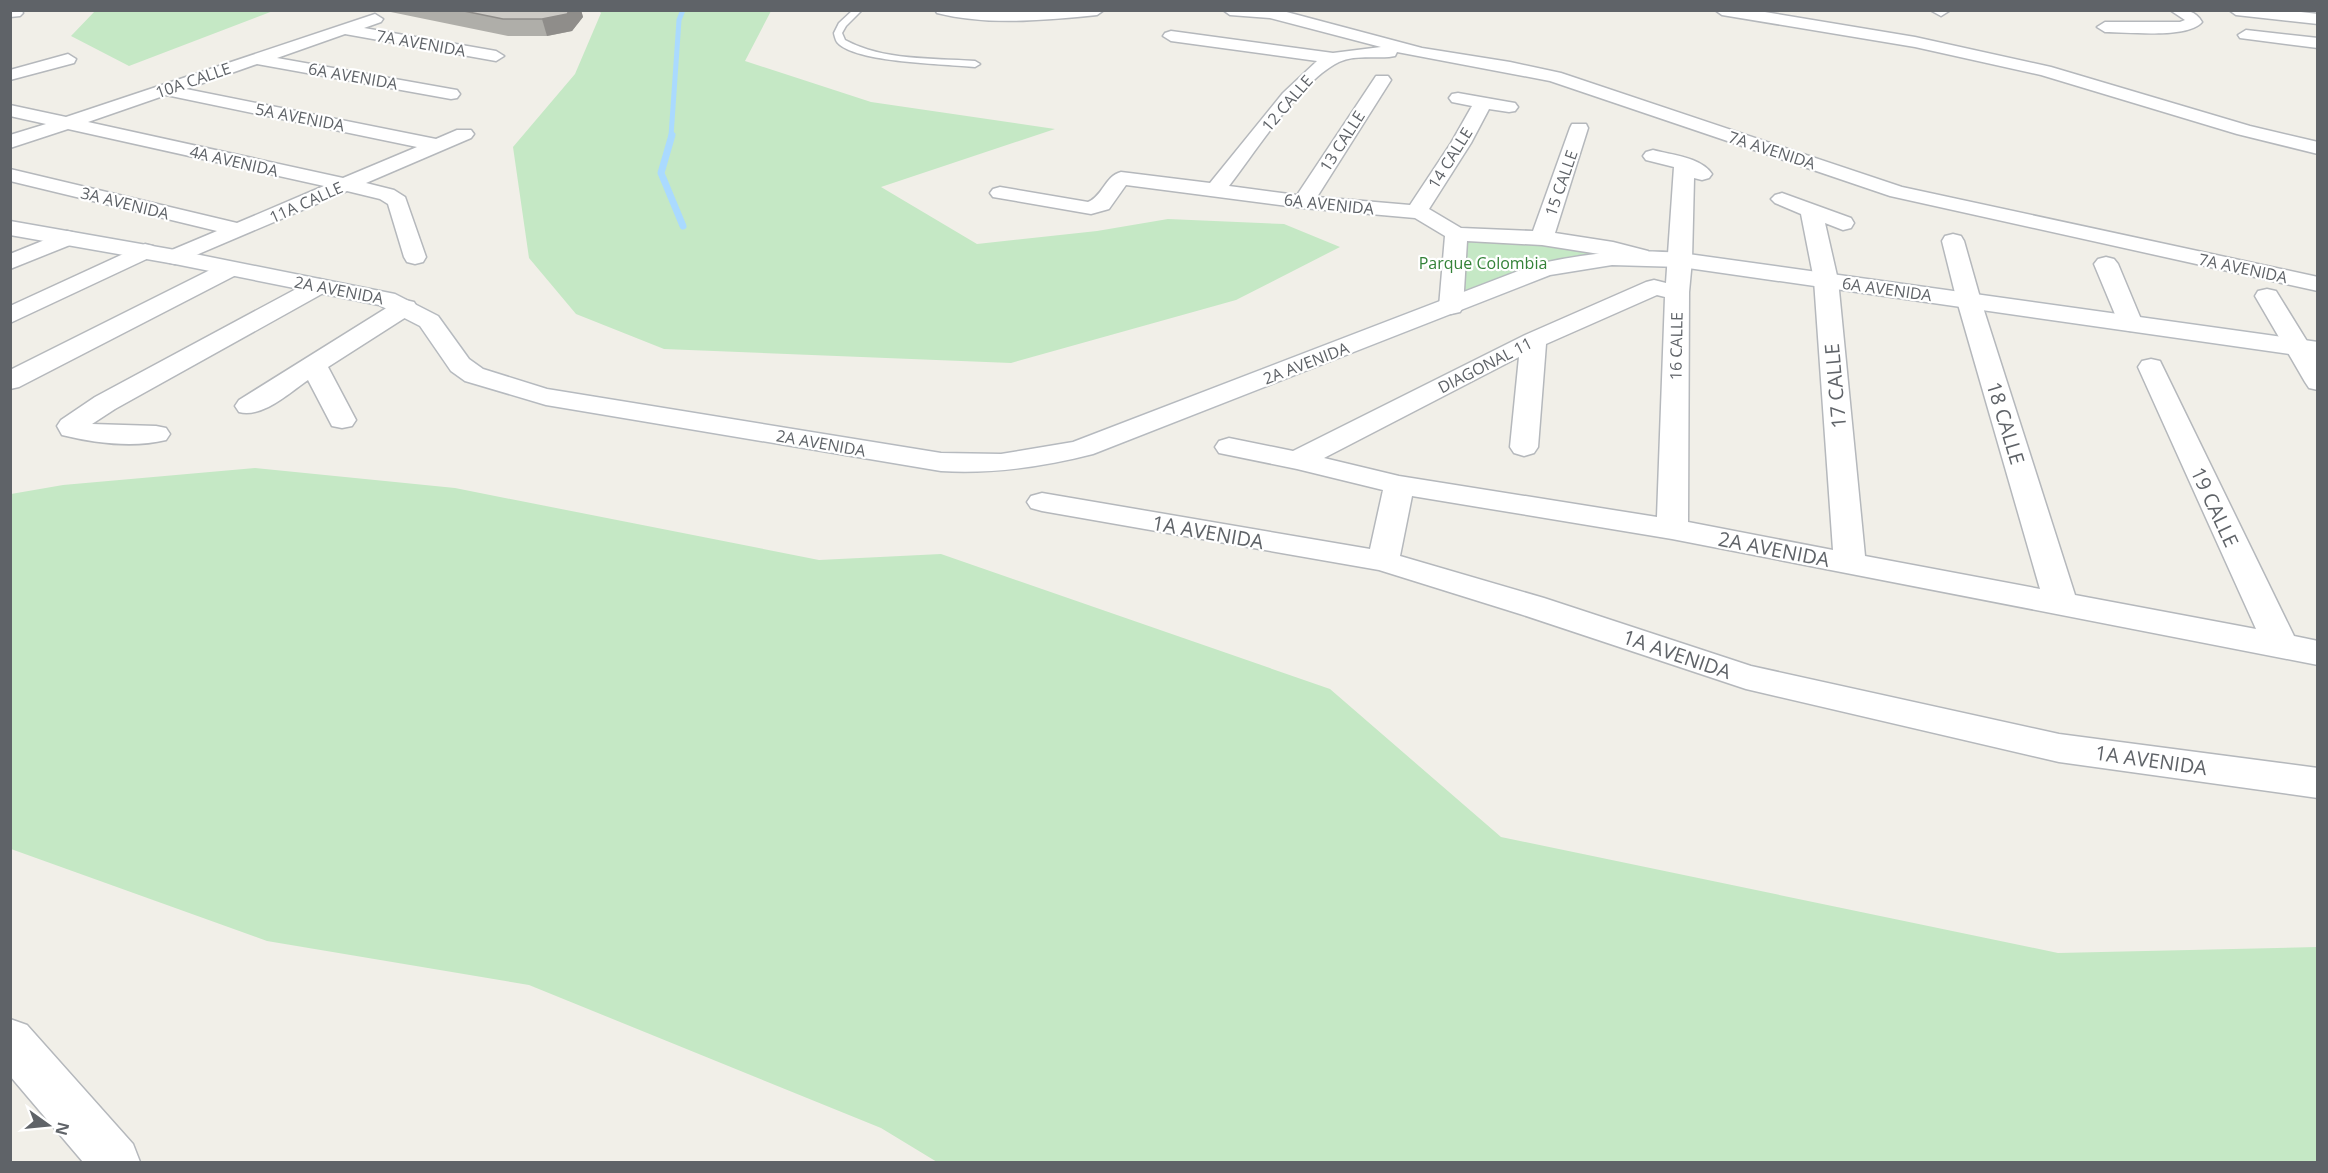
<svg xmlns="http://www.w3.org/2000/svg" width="2328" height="1173" viewBox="0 0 2328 1173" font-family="'Open Sans',sans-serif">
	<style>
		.green { fill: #c5e8c5 }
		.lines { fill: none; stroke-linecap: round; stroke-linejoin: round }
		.stream-far1 { stroke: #aadaff; stroke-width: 5 }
		.stream { stroke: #aadaff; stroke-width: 7 }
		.lane-casing { stroke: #b5b8bc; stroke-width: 3 }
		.street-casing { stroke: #b5b8bc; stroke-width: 3 }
		.secondary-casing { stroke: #b6babf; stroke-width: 3 }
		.lane { fill: #fff; fill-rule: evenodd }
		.street { fill: #fff; fill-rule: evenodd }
		.secondary { fill: #fff; fill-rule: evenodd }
		.wall { fill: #afaea9 }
		.shaded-wall { fill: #8f8d8a }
		.building { fill: #cccac5; stroke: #8f8d8a; stroke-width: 1.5 }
		.labels { text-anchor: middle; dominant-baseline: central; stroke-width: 4.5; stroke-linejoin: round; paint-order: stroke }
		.far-street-label { font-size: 16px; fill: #5f6368; stroke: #fff }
		.far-park-label { font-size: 16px; fill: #348238; stroke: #fff }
		.street-label { font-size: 20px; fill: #5f6368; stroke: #fff }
	</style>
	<rect width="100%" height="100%" fill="#f1efe8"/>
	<path class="green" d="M95,11v-1l178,1 -144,55 -58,-30z
		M599,11h172l-26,50 126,41 184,27 -174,58 96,57 120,-13 71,-12 116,5 56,23 -104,53 -225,63 -347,-14 -88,-35 -47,-56 -16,-111 62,-73 26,-61z
		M1456,234l176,20 -72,11 -105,40z
		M255,468l200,20 364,72 122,-6 389,135 171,148 557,116 259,-6v215h-1380l-56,-34 -352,-143 -262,-44 -256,-92v-355l52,-9z"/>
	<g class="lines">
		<path class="stream-far1" d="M671,136l8,-116 4,-10"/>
		<path class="stream" d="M672,135l-11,38 22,53"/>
		<g class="lane-casing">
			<path id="lane" d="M853,10h9l-16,16 -4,7 3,7c39,21 87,18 130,21l5,3 -5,3c-28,-3 -121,-4 -138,-25 -1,-1 -3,-8 -3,-9l5,-10z"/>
		</g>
		<g class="street-casing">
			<path id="street" d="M10,10h11l2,3 -3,3 -10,1z
				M935,10h169l-7,5c-52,5 -109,11 -160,-2z
				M1223,10h56l143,38 88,14 51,11 341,114 416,90v14l-428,-95 -340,-115 -153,-29 -2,4 -6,1c-16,1 -36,-2 -50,5 -39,19 -83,89 -110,124l68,9 79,-119h12l3,4 -74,117 93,8 41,-62 21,-37 -20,-4 -3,-4 3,-4 6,-1 51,9 6,1 3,4 -3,4 -6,1 -20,-3 -18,34 -42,66 32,19 72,3 37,-103 2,-4h14l2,4 -33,105 58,9 35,9 3,5 -3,5 -8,2 -28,-7 -70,-11 -75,-4 -4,66 -3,5 -9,2 -9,-2 -3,-5 6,-71 -30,-18 -112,-10 -177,-23 -17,24 -18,5 -98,-17 -3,-4 3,-4 7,-2 88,15c15,-6 17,-26 33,-30l89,11 73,-90 34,-32 -146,-20 -8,-5 2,-3 6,-2 162,22 48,-6 -111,-29 -40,-3z
				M1715,10h38l162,27 136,30 199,59 68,16v12l-81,-20 -196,-59 -126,-28 -193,-32z
				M1930,10h18l1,1 -8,5z
				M2170,10c13,0 25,-1 32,12 -14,17 -75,10 -97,10l-8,-5 8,-5h75l5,-2z
				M2229,10h54l35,4v10l-82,-9z
				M375,14l8,5 -2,3 -17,6 132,23 8,5 -8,5 -151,-27 -68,24 174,31 6,1 3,4 -3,4 -6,1 -194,-35 -71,25 250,50 21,-9h14l3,4 -3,4 -105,45 28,7 11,7 21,60 -3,5 -8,2 -8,-2 -3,-5 -16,-53 -8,-5 -33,-8 -172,73 -8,-2 -3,-5 3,-5 50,-21 -207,-50v-12l227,54 87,-37 -256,-57 -58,19v-13l36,-11 -36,-8v-11l56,12zM166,95l251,52 -74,31 -255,-56z
				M2246,30l72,8v10l-78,-10 -2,-3z
				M68,54l8,5 -2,4 -64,17v-10z
				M1653,150c18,5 48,7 59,24l-3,4 -7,2 -8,-2 -2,82 -3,32 -1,230 145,28 -19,-270 -13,-66 -26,-11 -4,-4 4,-4 7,-2 69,25 3,5 -3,5 -8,2 -18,-7 13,57 27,276 175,33 -83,-288 -15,-60 3,-5 8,-2 8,2 3,5 17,60 94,294 181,34 -118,-262 4,-6 9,-2 9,2 134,275 24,5v24l-646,-126 -260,-43 -12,60 144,42 207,68 308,68 259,34v30l-259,-36 -313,-73 -226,-75 -141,-44 -337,-59 -11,-3 -4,-6 4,-6 11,-3 328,56 13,-59 -86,-21 -78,-16 -4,-6 4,-6 10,-3 64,13 232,-116 121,-53 8,-2 12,3 8,-116 -28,-7 -3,-4 3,-4zM1657,295l8,2 -8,220 -258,-41 -75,-18 195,-101 -9,90 4,6 10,3 10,-3 4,-6 8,-103z
				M67,231l8,2 3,5 -3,5 -65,26v-15z
				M145,244l8,2 3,5 -3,5 -143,67v-17z
				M2106,257l8,2 4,5 25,60 -3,5 -9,2 -9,-2 -3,-5 -25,-60 4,-5z
				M230,262l8,2 4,5 -4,5 -219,113 -9,2v-19l212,-106z
				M319,279l8,2 4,5 -4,5 -212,118 -23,15 64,2 10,2 4,6 -4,6c-32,8 -72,3 -104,-5l-5,-9 4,-6 34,-23 216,-116z
				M2267,289l9,2 42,68v31l-9,-2 -4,-6 -50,-86 3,-5z
				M405,300l9,2 3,5 -3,5 -86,55 28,53 -4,6 -10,2 -10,-2 -24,-46c-19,13 -45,38 -69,32l-4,-6 4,-6 157,-98z
				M10,1019l17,6 106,119 7,18h-57l-73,-86z"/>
		</g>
		<g class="secondary-casing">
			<path id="secondary" d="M10,221l165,29 220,44 43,22 31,43 14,10 64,20 394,64 60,1 72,-12 461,-177c49,-12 96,-16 147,-12l637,89v16l-637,-91 -69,-2 -62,10 -457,179c-51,13 -100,20 -152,17l-395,-66 -81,-24 -14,-10 -31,-45 -41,-21 -204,-41 -165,-29z"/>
		</g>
		<use href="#lane" class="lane"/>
		<use href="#street" class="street"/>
		<use href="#secondary" class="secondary"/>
	</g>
	<path class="wall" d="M381,10h200l2,7 -11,14 -25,5h-39z"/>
	<path class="shaded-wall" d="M570,10h11l2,7 -11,14 -25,5 -5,-17z"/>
	<path class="building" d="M459,10h111l-3,4 -25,5h-39z"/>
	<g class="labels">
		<g class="far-street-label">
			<text transform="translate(421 43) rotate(10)">7A AVENIDA</text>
			<text transform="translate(353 76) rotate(10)">6A AVENIDA</text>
			<text transform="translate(193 80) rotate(-19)">10A CALLE</text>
			<text transform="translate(1287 103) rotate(-49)">12 CALLE</text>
			<text transform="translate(300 117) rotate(11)">5A AVENIDA</text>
			<text transform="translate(1342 141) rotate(-57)">13 CALLE</text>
			<text transform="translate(1772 150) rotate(18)">7A AVENIDA</text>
			<text transform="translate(1450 158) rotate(-58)">14 CALLE</text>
			<text transform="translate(234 161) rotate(13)">4A AVENIDA</text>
			<text transform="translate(1561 183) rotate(-71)">15 CALLE</text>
			<text transform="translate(306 202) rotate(-24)">11A CALLE</text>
			<text transform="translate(125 203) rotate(14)">3A AVENIDA</text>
			<text transform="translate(1329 204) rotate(6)">6A AVENIDA</text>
			<text transform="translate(2243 268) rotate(12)">7A AVENIDA</text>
			<text transform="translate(1887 289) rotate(8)">6A AVENIDA</text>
			<text transform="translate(339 290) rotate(11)">2A AVENIDA</text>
			<text transform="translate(1676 346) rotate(-89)">16 CALLE</text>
			<text transform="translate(1306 363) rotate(-21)">2A AVENIDA</text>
			<text transform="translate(1485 365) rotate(-27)">DIAGONAL 11</text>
			<text transform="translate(821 443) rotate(10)">2A AVENIDA</text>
		</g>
		<g class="far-park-label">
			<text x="1483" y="263">Parque Colombia</text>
		</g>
		<g class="street-label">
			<text transform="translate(1835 386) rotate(-95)">17 CALLE</text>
			<text transform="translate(2006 423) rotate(73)">18 CALLE</text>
			<text transform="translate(2215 507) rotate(65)">19 CALLE</text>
			<text transform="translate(1208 532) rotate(10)">1A AVENIDA</text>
			<text transform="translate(1774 549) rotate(11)">2A AVENIDA</text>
			<text transform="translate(1677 654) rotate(19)">1A AVENIDA</text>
			<text transform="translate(2151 760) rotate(8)">1A AVENIDA</text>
		</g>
	</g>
	<rect width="2328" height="1173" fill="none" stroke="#5f6368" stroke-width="24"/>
	<g transform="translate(48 1125) rotate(105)" stroke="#ffffff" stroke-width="4.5" paint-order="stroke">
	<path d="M0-4.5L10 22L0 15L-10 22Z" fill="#5f6368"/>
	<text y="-9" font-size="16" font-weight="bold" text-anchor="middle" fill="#5f6368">N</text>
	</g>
</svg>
